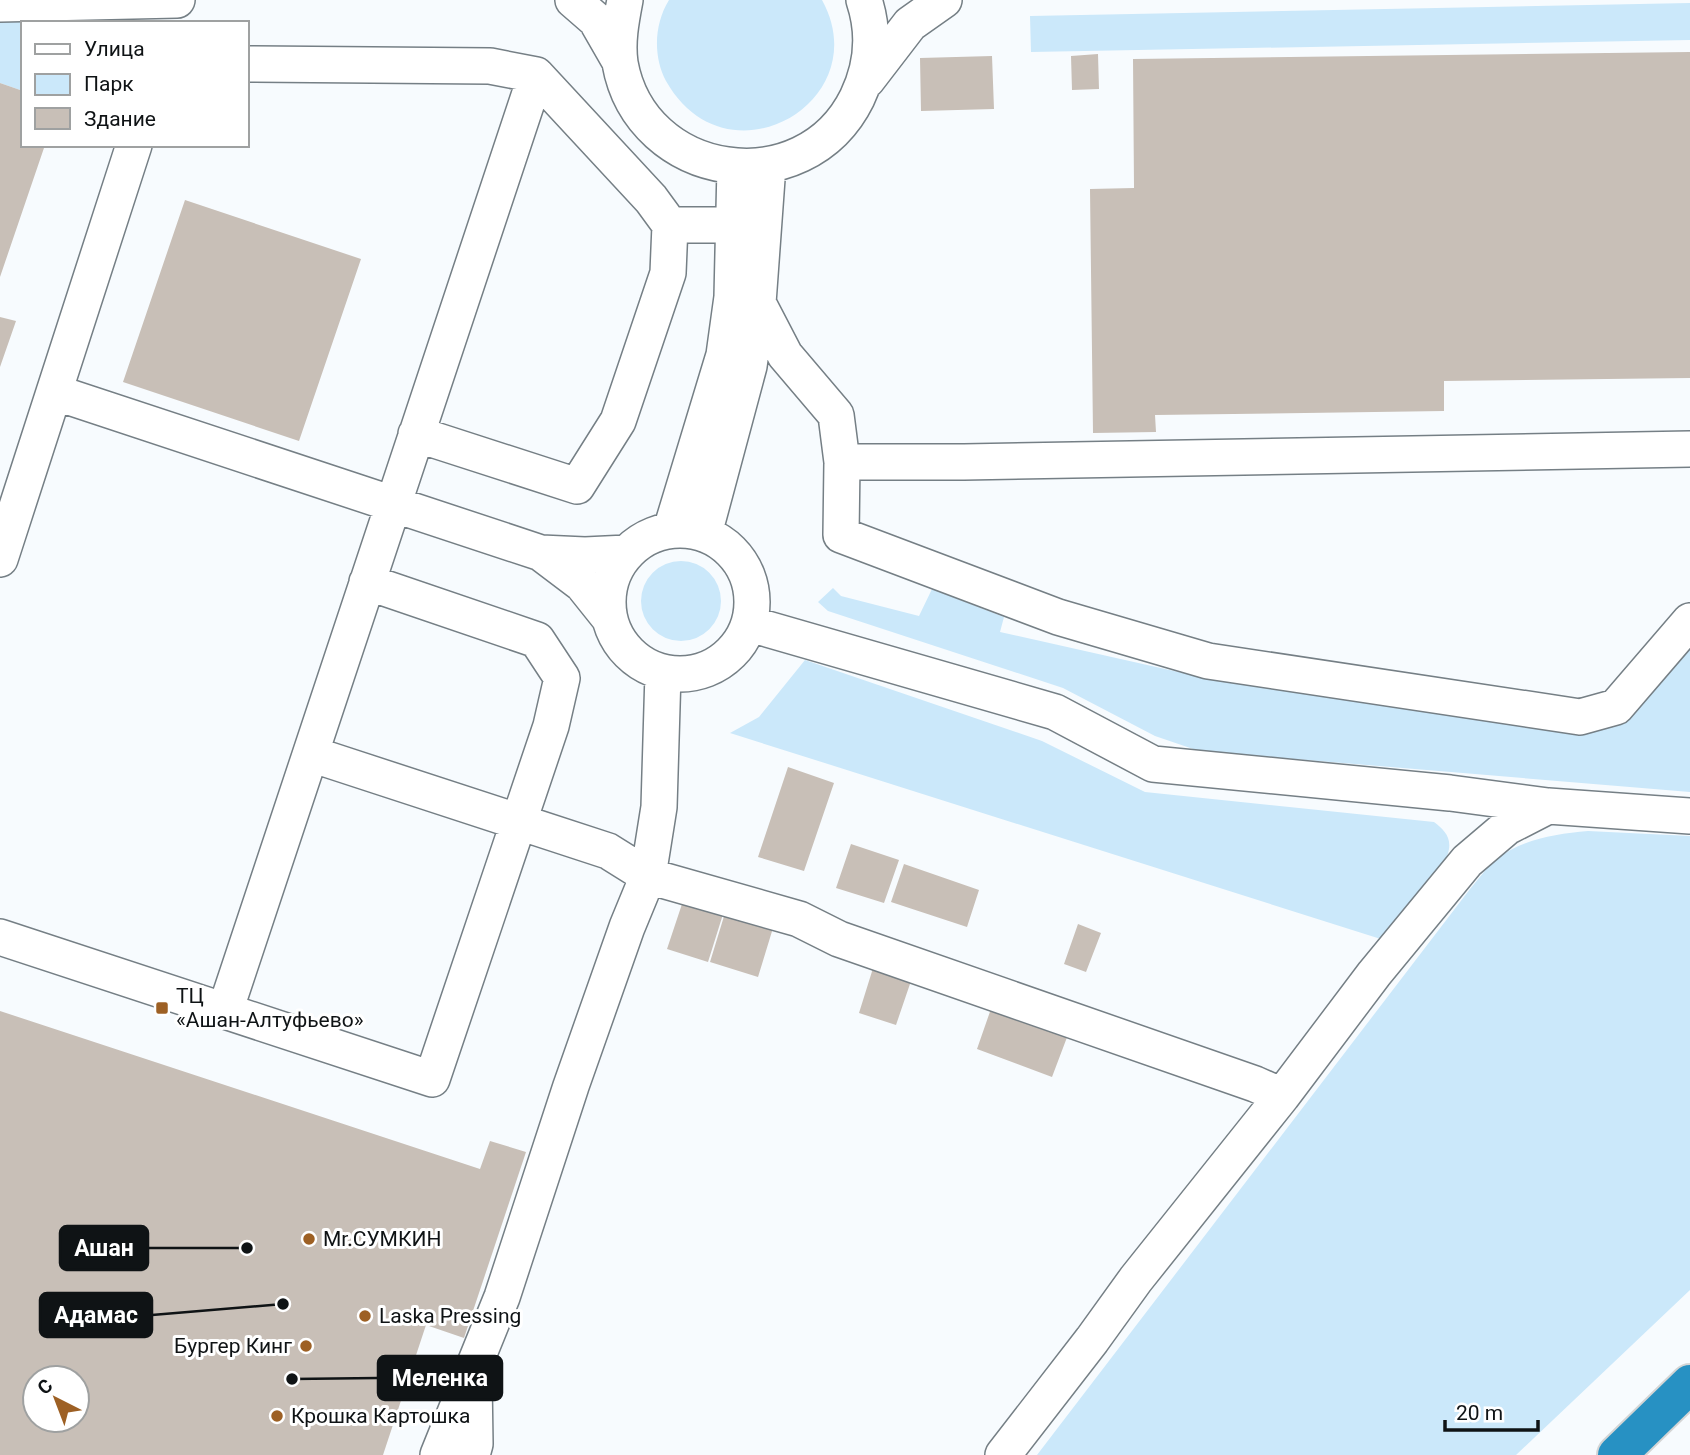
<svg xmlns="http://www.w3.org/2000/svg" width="1690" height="1455" viewBox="0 0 1690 1455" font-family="Roboto,sans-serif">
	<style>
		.green { fill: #cbe8fa }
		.building { fill: #c8bfb7; fill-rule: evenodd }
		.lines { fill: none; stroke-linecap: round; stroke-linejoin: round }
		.minor-casing { stroke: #757f85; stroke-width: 38 }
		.highway-casing { stroke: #d4d5d5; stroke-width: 42 }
		.minor { stroke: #fff; stroke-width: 35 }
		.highway { stroke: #2791c3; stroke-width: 38 }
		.poi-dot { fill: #9d6024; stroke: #fff; stroke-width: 2.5 }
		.labels { text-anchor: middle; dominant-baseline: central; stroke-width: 6; stroke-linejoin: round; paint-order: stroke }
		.poi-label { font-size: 21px; fill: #0f1315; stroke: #fff; text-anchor: start }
		.leader { fill: none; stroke: #0f1315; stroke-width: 2.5 }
		.callout-dot { fill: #0f1315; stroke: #fff; stroke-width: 2.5 }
		.callout { fill: #0f1315; stroke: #0f1315; stroke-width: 2.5 }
		.callout-label { font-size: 23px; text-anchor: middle; font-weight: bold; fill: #fff }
	</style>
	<rect width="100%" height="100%" fill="#f7fbfe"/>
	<path class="green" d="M669,0h153c56,101 -95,189 -156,81 -13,-24 -12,-57 3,-81z
		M1690,3v37l-659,12 -1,-36z
		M121,20l10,3h-108v68l-23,-8v-61z
		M641 601a40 40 0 1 1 80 0a40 40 0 1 1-80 0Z
		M833,588l8,8 78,20 13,-27 72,28 -4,15 214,48 364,53 19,-2 20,-10 73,-85v156l-491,-41 -44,-15 -92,-48 -235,-77 -10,-9z
		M805,660l237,81 103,51 289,30c9,7 17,14 15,27 -3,22 -47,72 -62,92l-657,-208 29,-16z
		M1588,831l102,5v454l-174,165h-479l433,-566c8,-9 16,-21 25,-29 27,-21 60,-26 93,-29z"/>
	<path class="building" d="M1690,52v326l-246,3v30l-289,4 1,17 -63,1 -3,-244 44,-1 -1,-129z
		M1098,54l1,35 -27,1 -1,-34z
		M992,56l2,53 -73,2 -1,-53z
		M0,83l23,8v54h22l-45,132z
		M185,200l176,59 -62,182 -176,-59z
		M0,317l16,4 -16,46z
		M788,767l46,16 -30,88 -46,-14z
		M851,844l48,16 -15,43 -48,-15z
		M904,864l75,26 -12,37 -76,-25z
		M684,898l40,13 -16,51 -41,-13z
		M725,913l48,15 -15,49 -48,-15z
		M1078,924l23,9 -15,39 -22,-8z
		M874,965l38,13 -16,47 -37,-12z
		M993,1003l76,29 -17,45 -75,-28z
		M0,1011l480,158 10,-28 36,11 -62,186 -38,-13 -43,130h-383zM35,1378h42v42h-42z"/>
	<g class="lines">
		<g class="minor-casing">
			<path id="minor" d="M573,0l23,20 23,40
				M625,0c-4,21 -8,42 -5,63 21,118 184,142 237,35 15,-31 18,-65 7,-98
				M0,4l177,-4
				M247,64l243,2 46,9 115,124 19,26 -2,48 -50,148 -41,65 -161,-52
				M867,80l43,-56 34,-24
				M670,225h62
				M758,303l27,52 51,60 6,47h122l726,-13
				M54,392l487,161 44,2 42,-2
				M842,462l-1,73 217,82 150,44 372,56 36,-10 74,-86
				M671,530l53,-175 8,-58 3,-130
				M608 602a72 72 0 1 1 144 0a72 72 0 1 1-144 0Z
				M704,534l45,-168 9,-63 10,-138
				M541,553l41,31 28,35
				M0,559l134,-414
				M750,624l305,88 98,52 297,29 98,13 142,10
				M311,754l297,97 40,25 151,43 40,20 416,145 27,12
				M0,937l432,142 119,-353 11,-48 -25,-38 -170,-58
				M225,1011l311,-936
				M438,1455l64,-158 69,-211 56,-159 21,-51 11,-69 4,-134
				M472,1455l3,-11 -1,-66
				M1003,1455l89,-115 44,-61 146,-183 92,-122 93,-113 40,-34 41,-21"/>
		</g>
		<g class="highway-casing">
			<path id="highway" d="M1617,1455l73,-71"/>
		</g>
		<use href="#minor" class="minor"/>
		<use href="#highway" class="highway"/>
	</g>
	<g class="poi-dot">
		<rect x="155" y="1001" width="14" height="14" rx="3.5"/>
		<circle cx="309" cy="1239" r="7"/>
		<circle cx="365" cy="1316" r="7"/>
		<circle cx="306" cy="1346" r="7"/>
		<circle cx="277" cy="1416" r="7"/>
	</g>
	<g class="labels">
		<g class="poi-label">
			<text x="176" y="996">ТЦ<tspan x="176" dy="24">«Ашан-Алтуфьево»</tspan></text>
			<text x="323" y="1239">Mr.СУМКИН</text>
			<text x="379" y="1316">Laska Pressing</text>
			<text x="292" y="1346" text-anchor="end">Бургер Кинг</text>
			<text x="291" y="1416">Крошка Картошка</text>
		</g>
	</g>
	<path class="leader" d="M247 1248L148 1248M283 1304L152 1315M292 1379L378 1378"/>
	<g class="callout-dot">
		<circle cx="247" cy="1248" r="7"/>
		<circle cx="283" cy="1304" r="7"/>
		<circle cx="292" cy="1379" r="7"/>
	</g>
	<g class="callout">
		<rect x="60" y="1226" width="88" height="44" rx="7"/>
		<rect x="40" y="1293" width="112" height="44" rx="7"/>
		<rect x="378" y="1356" width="124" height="44" rx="7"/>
	</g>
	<g class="callout-label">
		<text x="104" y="1256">Ашан</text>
		<text x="96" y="1323">Адамас</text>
		<text x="440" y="1386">Меленка</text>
	</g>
	<rect x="21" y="21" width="228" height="126" fill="#ffffff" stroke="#9fa1a1" stroke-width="2"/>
	<rect x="35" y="44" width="35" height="10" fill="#ffffff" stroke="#9fa1a1" stroke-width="2"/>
	<text x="84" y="56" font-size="21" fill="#0f1315">Улица</text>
	<rect x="35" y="74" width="35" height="21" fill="#cbe8fa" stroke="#9fa1a1" stroke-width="2"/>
	<text x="84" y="91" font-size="21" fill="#0f1315">Парк</text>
	<rect x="35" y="108" width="35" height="21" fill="#c8bfb7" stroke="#9fa1a1" stroke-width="2"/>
	<text x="84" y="126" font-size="21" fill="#0f1315">Здание</text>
	<g transform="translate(56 1399) rotate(318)"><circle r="33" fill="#ffffff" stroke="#9fa1a1" stroke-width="2"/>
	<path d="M0-5L12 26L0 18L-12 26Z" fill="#9d6024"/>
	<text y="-10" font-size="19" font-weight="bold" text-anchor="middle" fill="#0f1315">С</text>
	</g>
	<path d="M1445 1420v10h93v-10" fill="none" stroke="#0f1315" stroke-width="3.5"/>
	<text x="1456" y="1420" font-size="21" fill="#0f1315" stroke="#ffffff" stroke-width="5" paint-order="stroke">20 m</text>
</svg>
